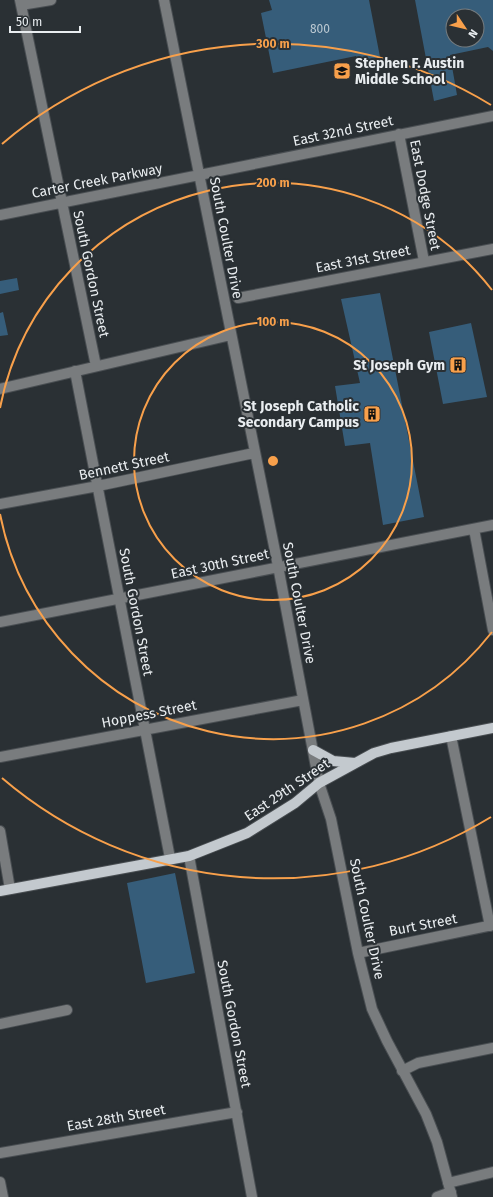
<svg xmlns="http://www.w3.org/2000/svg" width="493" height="1197" viewBox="0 0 493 1197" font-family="'Fira Sans',sans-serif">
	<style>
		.building { fill: #365d7a; fill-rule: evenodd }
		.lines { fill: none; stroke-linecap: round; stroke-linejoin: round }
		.minor-casing { stroke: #494e52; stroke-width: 12 }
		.major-casing { stroke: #494e52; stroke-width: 12 }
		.minor { stroke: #797c7e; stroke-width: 10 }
		.major { stroke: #c3c9ce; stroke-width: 10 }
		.ring { fill: none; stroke: #f8a04b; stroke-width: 2 }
		.labels { text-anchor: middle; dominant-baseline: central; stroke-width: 4; stroke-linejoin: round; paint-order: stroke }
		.number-label { font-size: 12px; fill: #bcc9d2 }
		.poi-label { font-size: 14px; font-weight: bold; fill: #e9edf0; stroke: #2a3034; text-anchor: end }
		.street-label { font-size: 14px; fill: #e9edf0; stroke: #2a3034 }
		.centre { fill: #f8a04b; stroke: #2a3034; stroke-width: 2 }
		.ring-label { font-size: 12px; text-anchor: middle; font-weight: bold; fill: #f8a04b; stroke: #2a3034; stroke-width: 4; stroke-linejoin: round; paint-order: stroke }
	</style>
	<rect width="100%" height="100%" fill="#2a3034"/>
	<path class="building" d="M269,0h100l11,57 -23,5 -1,-6 -83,17 -12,-60 11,-3z
		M415,0h78v51l-5,-4 -38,8 7,40 -23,6zM453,16h24v24h-24z
		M17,278l2,12 -19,4v-13z
		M380,293l44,224 -41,8 -13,-82 -25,3 -10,-60 25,-3 -19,-84z
		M3,312l5,23 -8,1v-23z
		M471,323l16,74 -44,7 -14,-72z
		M175,873l20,100 -49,10 -19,-100z"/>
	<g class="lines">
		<g class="minor-casing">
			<path id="minor" d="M20,0l76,366
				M164,0l114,566 41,217 12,36 27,134 14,56 15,32 39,73 11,28 15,55
				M21,5l30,-5
				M399,134l25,127
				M0,215l493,-99
				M238,298l255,-49
				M75,371l95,487
				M0,389l231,-54
				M0,504l98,-18 156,-33
				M474,529l19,101
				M0,622l493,-97
				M451,736l39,190
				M0,757l303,-57
				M0,831l10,58
				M189,856l63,341
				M358,953l135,-28
				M0,1024l67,-14
				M402,1071l16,-8 75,-15
				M0,1153l237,-41
				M0,1182l3,15
				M448,1183l45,-11
				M437,1197l14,-5"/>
		</g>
		<g class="major-casing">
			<path id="major" d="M313,750l20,11 22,2
				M0,891l189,-35 58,-23 48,-30 24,-20 55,-30 17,-5 102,-20"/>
		</g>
		<use href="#minor" class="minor"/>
		<use href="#major" class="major"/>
	</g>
	<g class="ring">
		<circle cx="273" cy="461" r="139"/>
		<path d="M492 632A278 278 0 0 1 0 514M0 408A278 278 0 0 1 492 290"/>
		<path d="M491 817A417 417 0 0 1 2 778M2 144A417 417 0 0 1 491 105"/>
	</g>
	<defs>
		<g id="school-square" transform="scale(0.9)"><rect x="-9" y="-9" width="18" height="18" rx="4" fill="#f8a04b" stroke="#2a3034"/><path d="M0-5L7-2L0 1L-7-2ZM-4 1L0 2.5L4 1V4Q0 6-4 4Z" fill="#111"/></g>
		<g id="building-square" transform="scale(0.9)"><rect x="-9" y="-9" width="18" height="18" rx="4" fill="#f8a04b" stroke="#2a3034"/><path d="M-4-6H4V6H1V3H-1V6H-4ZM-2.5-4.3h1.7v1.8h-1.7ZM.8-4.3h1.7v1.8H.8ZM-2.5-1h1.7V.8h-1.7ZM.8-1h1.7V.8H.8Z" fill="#111"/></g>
	</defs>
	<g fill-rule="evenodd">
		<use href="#school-square" x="342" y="71"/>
		<use href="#building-square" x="458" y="365"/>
		<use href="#building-square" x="372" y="414"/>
	</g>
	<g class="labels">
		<g class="number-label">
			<text x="320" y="29">800</text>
		</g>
		<g class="poi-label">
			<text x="355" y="63" text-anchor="start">Stephen F. Austin<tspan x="355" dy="16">Middle School</tspan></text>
			<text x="445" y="365">St Joseph Gym</text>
			<text x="359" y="406">St Joseph Catholic<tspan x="359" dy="16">Secondary Campus</tspan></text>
		</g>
		<g class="street-label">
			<text transform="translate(343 131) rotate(-12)">East 32nd Street</text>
			<text transform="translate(97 181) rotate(-11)">Carter Creek Parkway</text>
			<text transform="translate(425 195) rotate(79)">East Dodge Street</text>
			<text transform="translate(226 238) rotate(79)">South Coulter Drive</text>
			<text transform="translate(363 259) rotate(-11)">East 31st Street</text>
			<text transform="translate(91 274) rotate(78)">South Gordon Street</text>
			<text transform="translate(124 466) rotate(-12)">Bennett Street</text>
			<text transform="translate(220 564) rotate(-12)">East 30th Street</text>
			<text transform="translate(299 603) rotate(79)">South Coulter Drive</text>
			<text transform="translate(136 612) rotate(79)">South Gordon Street</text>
			<text transform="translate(149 714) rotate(-11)">Hoppess Street</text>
			<text transform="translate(287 790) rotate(-34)">East 29th Street</text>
			<text transform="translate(367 919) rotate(78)">South Coulter Drive</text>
			<text transform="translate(423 925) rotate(-11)">Burt Street</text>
			<text transform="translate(234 1024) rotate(79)">South Gordon Street</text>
			<text transform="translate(116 1118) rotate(-10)">East 28th Street</text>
		</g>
	</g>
	<circle cx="273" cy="461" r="6" class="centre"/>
	<g class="ring-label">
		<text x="273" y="48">300 m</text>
		<text x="273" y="187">200 m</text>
		<text x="273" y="326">100 m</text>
	</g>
	<g transform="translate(465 28) rotate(125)"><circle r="19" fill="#2a3034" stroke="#767c7f"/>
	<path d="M0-3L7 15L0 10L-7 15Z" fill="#f8a04b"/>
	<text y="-6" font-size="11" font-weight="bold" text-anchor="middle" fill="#e9edf0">N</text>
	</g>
	<path d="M10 26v6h70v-6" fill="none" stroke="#e9edf0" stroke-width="2"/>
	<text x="16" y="26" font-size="12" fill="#e9edf0" stroke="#2a3034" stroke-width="3" paint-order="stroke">50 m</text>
</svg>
